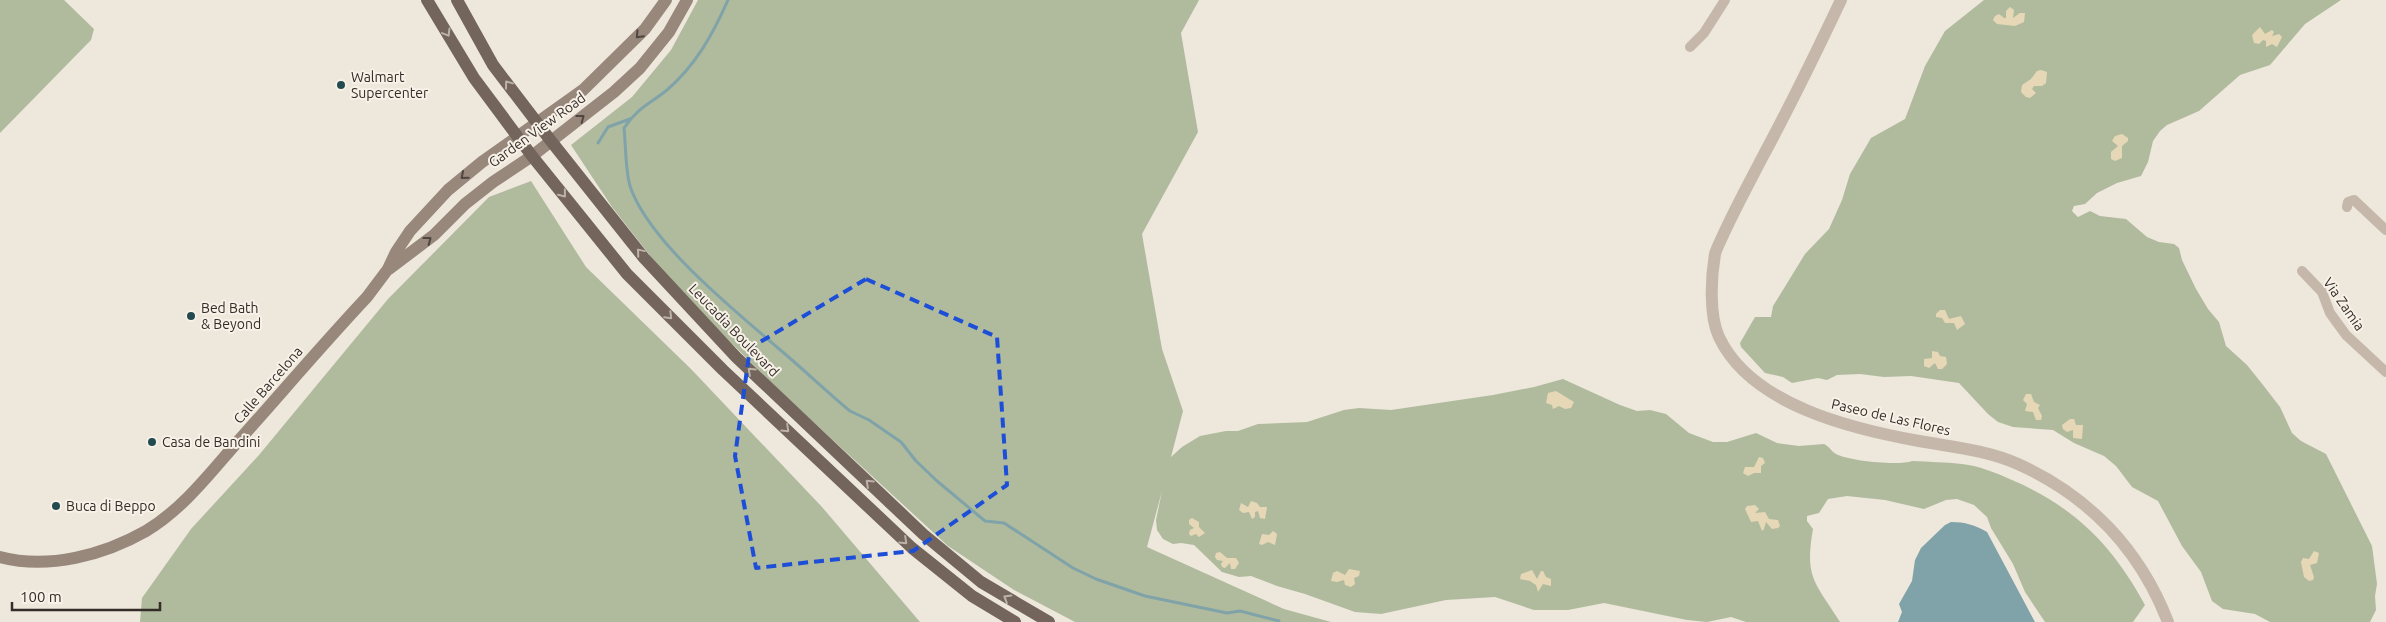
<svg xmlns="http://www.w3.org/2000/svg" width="2386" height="622" viewBox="0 0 2386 622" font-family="Ubuntu,sans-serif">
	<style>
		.green { fill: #b0bb9e }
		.sand { fill: #e6d8b7 }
		.water { fill: #7fa3a8 }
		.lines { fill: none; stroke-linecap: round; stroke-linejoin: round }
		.stream { stroke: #7fa3a8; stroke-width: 3 }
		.minor { stroke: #c5b8aa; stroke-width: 10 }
		.tertiary { stroke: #c5b8aa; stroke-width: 12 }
		.secondary { stroke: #98877b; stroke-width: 12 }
		.primary { stroke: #73655b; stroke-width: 12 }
		.oneway { stroke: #bcb2a9 }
		.oneway2 { stroke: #514741 }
		.marked { fill: none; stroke: #1d4ed8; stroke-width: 4; stroke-dasharray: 10 6; stroke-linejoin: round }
		.poi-dot { fill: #234a4f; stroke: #f7f1e8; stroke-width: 2 }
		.labels { text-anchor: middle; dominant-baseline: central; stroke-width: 4; stroke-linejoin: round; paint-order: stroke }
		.poi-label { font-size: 14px; fill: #332c28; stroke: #f7f1e8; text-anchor: start }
		.street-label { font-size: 14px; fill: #332c28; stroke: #f7f1e8 }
	</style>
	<rect width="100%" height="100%" fill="#eee7dc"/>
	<path class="green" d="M0,0h64l30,29 -3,11 -91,93z
		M698,0h501l-18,33 17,99 -56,102 20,115 21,62 -12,46 11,-10 18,-11 26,-5h12l20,-7 49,-2 37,-12 15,-2 32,2 102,-15 41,-8 29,-8 57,26 17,6 13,-1 16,4 23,19 24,9h14l29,-9 21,10 22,3 25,-2c5,2 8,8 12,10 13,7 63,12 76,7 17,1 33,1 50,3 17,2 35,9 50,16 63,27 101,66 133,125l-12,17h-88l-20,-30 -12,-28 -22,-36 -4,-11 -13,-12 -17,-6 -11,1 -22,9 -39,-9 -38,-4 -19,3 -9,14 -12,3v5l6,8c-9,50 3,54 27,93h-94l-15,-5 -24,5 -20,-2 -83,-17 -36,7h-34l-39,-13 -49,3 -65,14 -26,-2 -50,-18 -28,-8 -26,-10 -12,1 -17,-5 -28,-27 -13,-2 -8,1 -10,-5 -6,-9 -1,-10 6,-29 -15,56 137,62 47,13h-256l-61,-32 -66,-44 -163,-150 -91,-90 -42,-48 -40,-51 -41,-62 61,-48 39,-47z
		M1984,0h357l-36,24 -35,41 -30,10 -41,36 -32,14 -7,6 -7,10 -5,21 -7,14 -24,7 -20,10 -12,11 -11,2 -2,5 6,6 12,-6 10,5 26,3 21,18 12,5 15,2 5,4 3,12 14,29 12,20 11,13 7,24 21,19 16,20 17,22 12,26 9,8 25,13 46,92 5,38 -2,12 1,14 -6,12h-100l-15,-8 -32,-5 -11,-8 -11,-29 -19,-26 -24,-45 -26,-14 -16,-21 -12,-10 -30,-13 -21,-13 -40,-3 -15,-5 -10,-8 -29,-31 -48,-7 -27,1 -24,-3 -23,1 -10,5 -9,-2 -26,5 -9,-6 -18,-4 -24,-26 -1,-4 15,-26h16l2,-11 32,-52 24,-25 13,-29 8,-26 21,-36 34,-19 20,-53 20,-35z
		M531,181l55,86 105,102 131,138 98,115h-780l2,-24 49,-69 68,-74 129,-156 101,-102z"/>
	<path class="sand" d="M2010,7l4,3 -1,8 7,-5h5l-1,9 -9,4 -18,-2 -4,-4 2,-4 4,-2 5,4h2v-7z
		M2260,27l5,7 7,-4 2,2 -2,4 7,-2 3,3 -5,10 -5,-3 -6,3v-6l-3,-1 -4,4 -5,-1 -2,-8z
		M2041,70l6,2 -1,11 -4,3h-8l-2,3 4,4 -6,5 -4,-1 -5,-5 1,-7 9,-6 6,-8z
		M2122,134l6,4v3l-6,5v12l-7,3 -4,-2v-7l7,-6 -6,-5 3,-5z
		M1940,310h5l4,9 12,-3 4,8 -8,6 -3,-7h-9l-3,-5 -6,-1v-3z
		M1932,351l6,1 2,4 6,1 1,7 -5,5h-4l-3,-6 -6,5 -5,-2v-7l8,-1z
		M1556,391l18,11 -3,6 -6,1 -6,-3 -6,3 -1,-4 -6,-2 2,-10z
		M2026,394h5l3,8 6,3 -2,3 4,8 -1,4h-5l-3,-8 -8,-1 2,-7 -4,-4z
		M2070,419h4l2,6h7l-1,14 -9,-1v-8l-6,2 -4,-3 -1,-4z
		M1759,457l4,1 2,5 -4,3v7h-7l-6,3 -5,-3 2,-6h9z
		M1251,501l6,2 3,4h7l-2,12 -5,-1 -2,-7 -3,1v5l-3,2 -3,-7 -6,1 -4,-3 2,-7 7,4z
		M1755,505l4,4 -4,4 10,-1 4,7 9,1 2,6 -2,2 -6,1 -6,-7 -2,7 -2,2 -4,-10 -7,1 -6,-13 2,-3z
		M1192,518l7,4v5l6,6 -6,4 -3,-3 -5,2 -2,-2 1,-4 4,-2 -5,-4v-4z
		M1273,531l4,3 -2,11 -7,-3 -6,3 -3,-1 3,-10 7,1z
		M2314,551l5,2 -2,10 -7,2 4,12 -1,3 -4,1 -5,-4 -3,-15 2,-4 6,1z
		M1220,552l7,6h9l3,5 -4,6h-4l-1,-6 -5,5 -3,-1 -1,-3 2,-3 -6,-1 -2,-3 1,-4z
		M1349,569l11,2 -1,5 -5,2 1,6 -4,3 -6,-2 -1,-5 -7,2 -6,-1 2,-8 4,-2 8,4z
		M1532,570l5,9 4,-8h2l3,6 5,2v7l-8,-2 -5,8 -2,-7 -6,-4 -10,-2 1,-5z"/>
	<path class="water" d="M1951,522c14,0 24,3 36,10l48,90h-137l4,-10 -3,-8 13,-23 3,-21 6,-12 24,-23z"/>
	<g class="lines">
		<path class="stream" d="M728,0c-15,34 -32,65 -61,90 -17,14 -29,17 -43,38 2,18 1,40 6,58 18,55 104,124 148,162 25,21 48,43 72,63l19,9 32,22 15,19 21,20 48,40 19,2 69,45 23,11 49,17 82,17 13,-2 39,10
			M598,143l10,-16 22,-8"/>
		<path class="minor" d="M1690,47l14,-14 21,-33
			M2347,207l1,-5 6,-2 32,30
			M2302,271l20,21 8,21 16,22 40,37"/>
		<path class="tertiary" d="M1841,0c-25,53 -51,106 -79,158 -13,25 -26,49 -38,75 -3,7 -7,14 -9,21 -4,23 -6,62 4,83 32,68 133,92 200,104 33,6 68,9 99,23 71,32 122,86 150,158"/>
		<path class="secondary" d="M389,269l45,-34 31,-31 28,-22 39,-26 82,-64 26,-24 29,-36 18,-32
			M0,557c48,13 104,-2 146,-26 35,-21 61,-54 87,-84 45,-50 88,-101 134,-150l21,-28 8,-17 14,-21 38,-41 34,-28 101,-72 62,-61 21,-29"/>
		<path class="primary" d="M427,0l47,78 58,78 95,118 96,96 189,178 60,48 43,26
			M457,0l36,65 58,76 93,117 92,99 187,177 58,48 68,40"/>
	</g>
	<defs><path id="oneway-chevron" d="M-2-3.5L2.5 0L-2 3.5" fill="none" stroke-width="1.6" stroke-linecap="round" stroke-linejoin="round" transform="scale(1.25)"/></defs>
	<g class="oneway">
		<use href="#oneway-chevron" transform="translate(447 33) rotate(59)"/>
		<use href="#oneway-chevron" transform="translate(508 84) rotate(-127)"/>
		<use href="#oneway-chevron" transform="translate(563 194) rotate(51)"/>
		<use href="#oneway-chevron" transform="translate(640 252) rotate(-130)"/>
		<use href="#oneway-chevron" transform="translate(669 316) rotate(45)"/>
		<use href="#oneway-chevron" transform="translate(751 371) rotate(-137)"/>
		<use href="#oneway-chevron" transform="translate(786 429) rotate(43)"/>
		<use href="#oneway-chevron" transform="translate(869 483) rotate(-137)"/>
		<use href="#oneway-chevron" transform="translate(904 541) rotate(43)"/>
		<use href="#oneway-chevron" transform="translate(1007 598) rotate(-149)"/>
	</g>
	<g class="oneway2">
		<use href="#oneway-chevron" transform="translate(639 35) rotate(133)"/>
		<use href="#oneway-chevron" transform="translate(581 118) rotate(-37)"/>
		<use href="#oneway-chevron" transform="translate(464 176) rotate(140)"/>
		<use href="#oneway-chevron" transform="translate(428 240) rotate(-37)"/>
	</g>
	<path class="marked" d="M866,279l131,58 10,148 -94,66 -157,17 -21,-112 15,-108z"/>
	<g class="poi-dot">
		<circle cx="341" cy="85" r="5"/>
		<circle cx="191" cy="316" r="5"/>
		<circle cx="152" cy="442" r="5"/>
		<circle cx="56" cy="506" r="5"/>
	</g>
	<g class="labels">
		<g class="poi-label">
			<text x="351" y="77">Walmart<tspan x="351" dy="16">Supercenter</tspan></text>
			<text x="201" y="308">Bed Bath<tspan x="201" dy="16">&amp; Beyond</tspan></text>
			<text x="162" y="442">Casa de Bandini</text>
			<text x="66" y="506">Buca di Beppo</text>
		</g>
		<g class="street-label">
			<text transform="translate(537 130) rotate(-36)">Garden View Road</text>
			<text transform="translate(2344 304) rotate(55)">Via Zamia</text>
			<text transform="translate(734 330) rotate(46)">Leucadia Boulevard</text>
			<text transform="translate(268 385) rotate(-49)">Calle Barcelona</text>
			<text transform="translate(1891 417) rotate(13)">Paseo de Las Flores</text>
		</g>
	</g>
	<path d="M12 602v8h148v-8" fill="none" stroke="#332c28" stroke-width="2.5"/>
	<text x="20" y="602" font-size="15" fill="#332c28" stroke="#f7f1e8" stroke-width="4" paint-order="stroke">100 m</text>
</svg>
